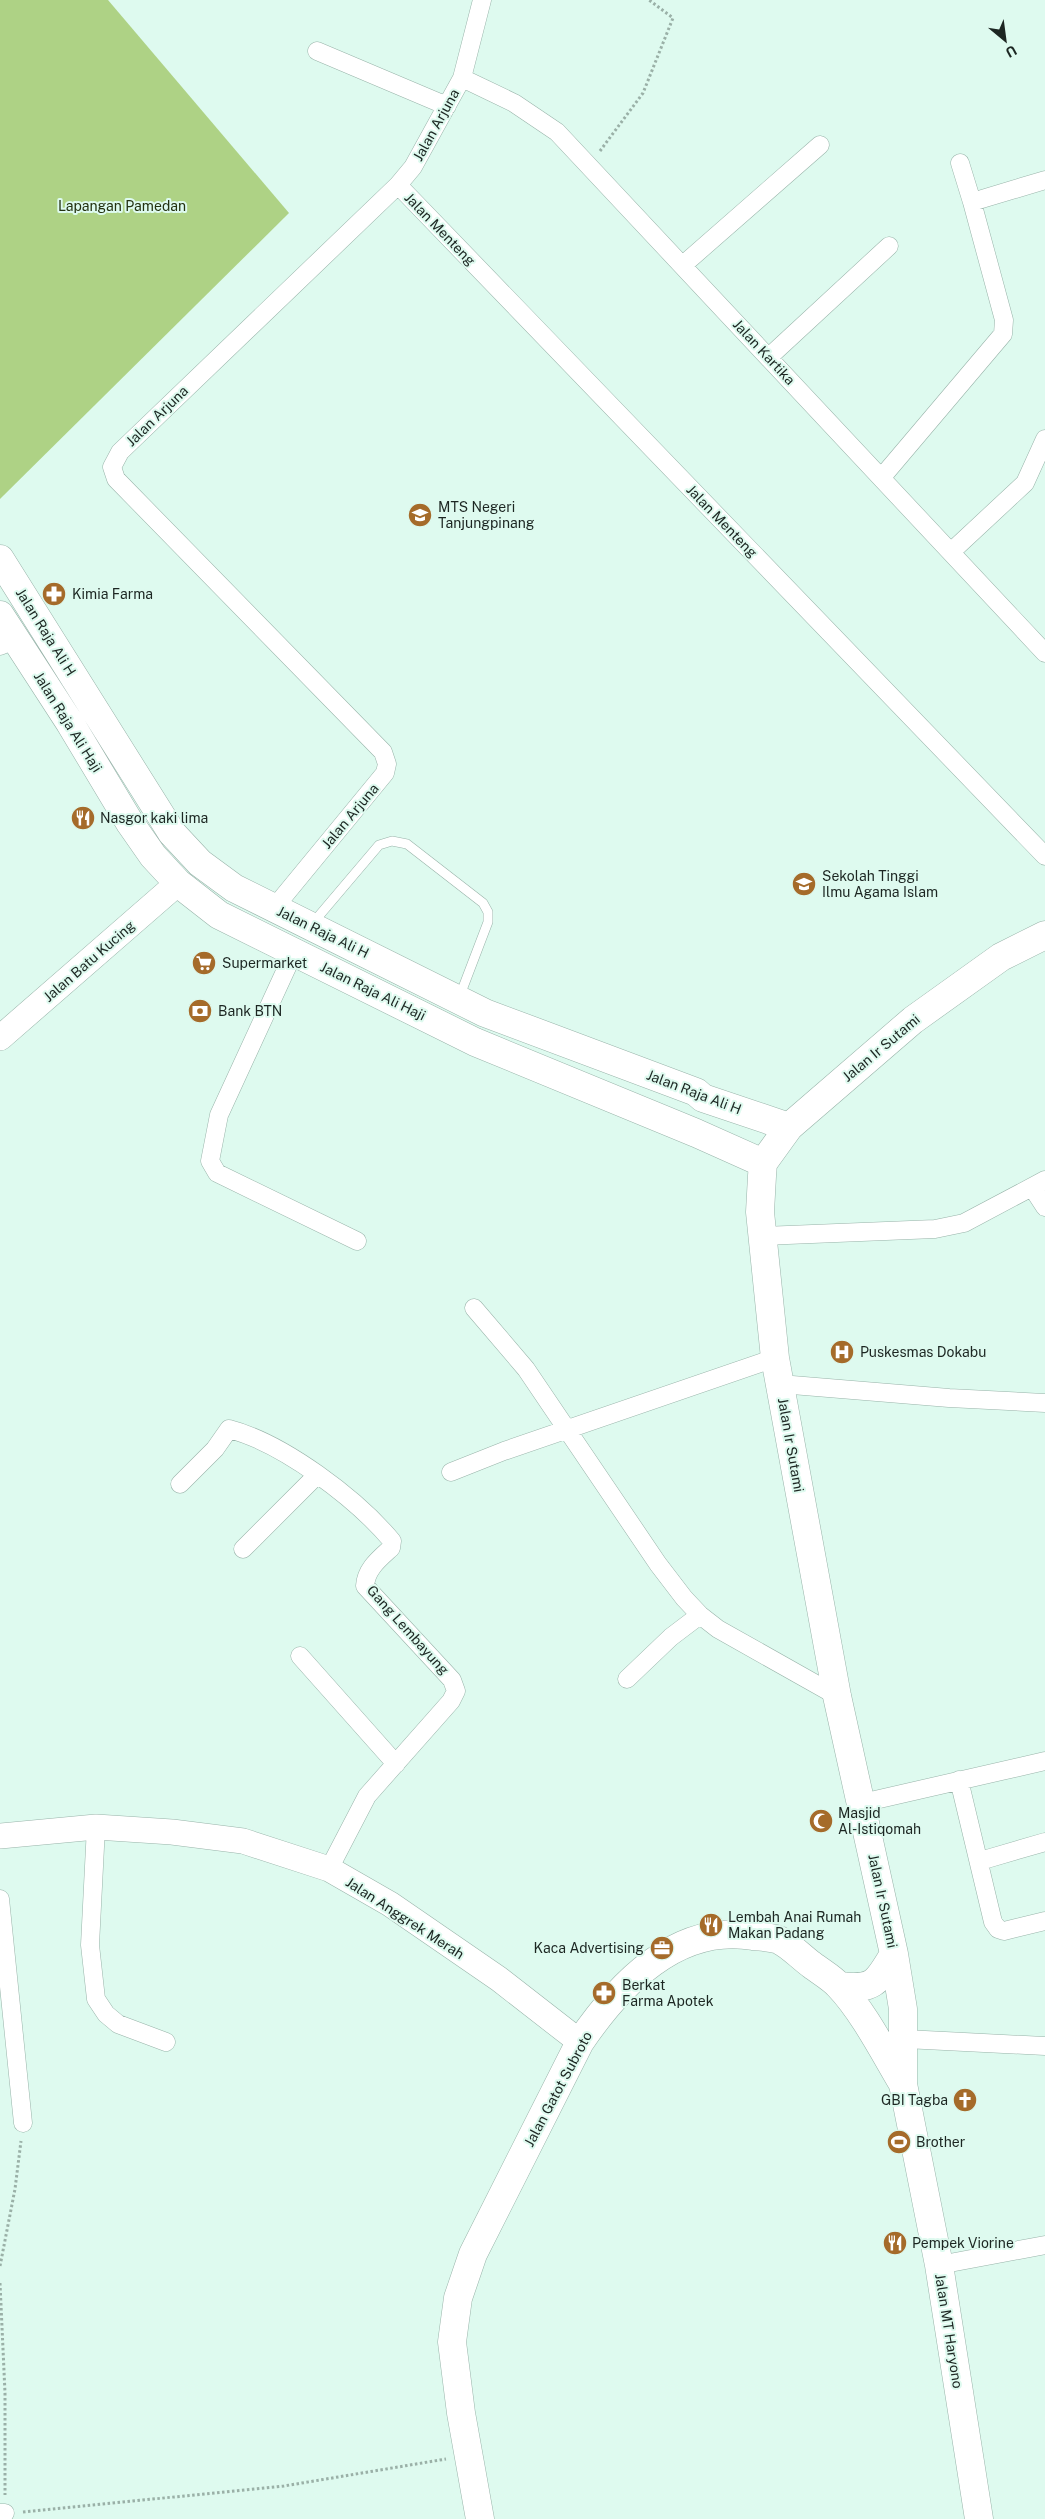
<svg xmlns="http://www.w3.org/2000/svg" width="1045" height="2519" viewBox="0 0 1045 2519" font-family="'Public Sans',sans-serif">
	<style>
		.green { fill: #aed285 }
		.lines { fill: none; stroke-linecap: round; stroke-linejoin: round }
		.lane-casing { stroke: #98b3a9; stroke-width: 10 }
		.street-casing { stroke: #98b3a9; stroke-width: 19 }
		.secondary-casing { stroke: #98b3a9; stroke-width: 26 }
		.primary-casing { stroke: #98b3a9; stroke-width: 29 }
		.path { stroke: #9ab0a7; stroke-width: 3; stroke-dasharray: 2.5 2.5; stroke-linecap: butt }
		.lane { stroke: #fff; stroke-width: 9 }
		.street { stroke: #fff; stroke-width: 18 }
		.secondary { stroke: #fff; stroke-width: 25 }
		.primary { stroke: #fff; stroke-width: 28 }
		.labels { text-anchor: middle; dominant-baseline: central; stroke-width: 4; stroke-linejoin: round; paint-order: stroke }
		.street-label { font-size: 14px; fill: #1c2622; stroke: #defaef }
		.park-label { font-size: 14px; fill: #233110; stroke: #defaef }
		.poi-label { font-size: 14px; fill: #1c2622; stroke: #defaef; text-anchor: start }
	</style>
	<rect width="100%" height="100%" fill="#defaef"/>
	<path class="green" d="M0,0h108l181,213 -289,286z"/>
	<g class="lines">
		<g class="lane-casing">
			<path id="lane" d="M312,924l67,-79 13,-4 15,3 76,59 5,9v10l-29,76"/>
		</g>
		<g class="street-casing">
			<path id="street" d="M317,51l130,55
				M462,78l52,25 43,29 488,521
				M960,163l12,39
				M398,185l647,671
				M683,265l137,-120
				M769,357l120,-111
				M882,477l121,-143 1,-14 -32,-118 73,-22
				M952,551l73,-68 20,-44
				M0,646l17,-7
				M274,908l111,-135 2,-9 -4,-12 -267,-273 -4,-12 8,-15 278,-267 15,-18 49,-89 20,-78
				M294,952l-75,163 -9,46 7,12 140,68
				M1032,1187l13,20
				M763,1236l172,-7 29,-6 81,-43
				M474,1308l52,61 132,195 26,34 16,17 18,14 119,67
				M780,1384l169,14 96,5
				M451,1472l53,-21 271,-93
				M180,1484l35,-35 14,-20c54,14 127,69 163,112l-1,7c-12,11 -25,21 -26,38l87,94 4,11 -5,10 -84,95 -38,73
				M243,1549l74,-74
				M300,1656l96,108
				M627,1679l44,-42 29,-22
				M959,1780l34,142 5,7 6,2 41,-10
				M862,1803l183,-42
				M96,1827l-6,118 6,54 10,15 12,10 48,18
				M980,1861l65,-19
				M0,1899l23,224
				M905,2039l140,7
				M939,2265l106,-20
				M0,2513h5"/>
		</g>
		<g class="secondary-casing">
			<path id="secondary" d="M0,1038l178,-155
				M0,1836l96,-9 76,5 71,9 86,28 61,35 109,75 81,63"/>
		</g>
		<g class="primary-casing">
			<path id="primary" d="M0,559l172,274 28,30 34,25 251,125 211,79 7,6 86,29
				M0,615l70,108 60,100 23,33 25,27 41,32 256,127 221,91 67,30
				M839,1986c35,4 38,-3 55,-32
				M480,2519l-19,-106 -9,-71 6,-44 15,-44 107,-212c39,-57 96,-119 173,-106 8,1 18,1 26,4 11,5 23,18 33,25 9,7 20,13 27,21 24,25 46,68 64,98
				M979,2519l-40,-254 -36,-181v-75l-9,-55 -57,-258 -62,-338 -15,-146 2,-36 1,-13 26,-36 124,-107 88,-63 44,-22"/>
		</g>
		<path class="path" d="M600,151l43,-58 30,-75 -24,-18
			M0,2266l15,-77 6,-48
			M0,2283l5,110v102
			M23,2512l261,-26 162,-27"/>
		<use href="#lane" class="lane"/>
		<use href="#street" class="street"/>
		<use href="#secondary" class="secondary"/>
		<use href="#primary" class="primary"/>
	</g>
	<defs>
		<g id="school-disc" transform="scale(1.25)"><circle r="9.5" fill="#a56b2a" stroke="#defaef"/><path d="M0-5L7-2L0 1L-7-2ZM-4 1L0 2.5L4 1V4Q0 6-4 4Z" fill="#fff"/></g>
		<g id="pharmacy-disc" transform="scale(1.25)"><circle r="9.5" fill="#a56b2a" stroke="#defaef"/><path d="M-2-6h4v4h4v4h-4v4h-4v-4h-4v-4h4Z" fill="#fff"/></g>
		<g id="restaurant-disc" transform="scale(1.25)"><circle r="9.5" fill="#a56b2a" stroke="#defaef"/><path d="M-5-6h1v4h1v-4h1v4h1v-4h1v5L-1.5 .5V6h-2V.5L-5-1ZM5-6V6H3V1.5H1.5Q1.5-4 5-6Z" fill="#fff"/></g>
		<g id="university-disc" transform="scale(1.25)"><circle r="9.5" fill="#a56b2a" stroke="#defaef"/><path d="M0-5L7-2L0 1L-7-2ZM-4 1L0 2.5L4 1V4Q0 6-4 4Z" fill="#fff"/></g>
		<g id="supermarket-disc" transform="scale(1.25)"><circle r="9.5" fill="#a56b2a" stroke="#defaef"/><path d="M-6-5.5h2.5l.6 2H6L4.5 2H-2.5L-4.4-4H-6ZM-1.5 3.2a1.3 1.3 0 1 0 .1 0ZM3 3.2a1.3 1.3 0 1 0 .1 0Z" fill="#fff"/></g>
		<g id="bank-disc" transform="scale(1.25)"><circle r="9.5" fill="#a56b2a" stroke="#defaef"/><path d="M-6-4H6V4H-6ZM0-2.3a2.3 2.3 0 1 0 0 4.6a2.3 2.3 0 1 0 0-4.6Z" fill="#fff"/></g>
		<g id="hospital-disc" transform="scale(1.25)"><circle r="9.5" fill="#a56b2a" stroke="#defaef"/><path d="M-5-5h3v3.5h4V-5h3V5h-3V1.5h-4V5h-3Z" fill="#fff"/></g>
		<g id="mosque-disc" transform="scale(1.25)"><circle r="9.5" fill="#a56b2a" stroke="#defaef"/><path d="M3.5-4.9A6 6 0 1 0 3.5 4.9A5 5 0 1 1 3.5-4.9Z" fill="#fff"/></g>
		<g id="office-disc" transform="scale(1.25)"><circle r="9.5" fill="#a56b2a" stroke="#defaef"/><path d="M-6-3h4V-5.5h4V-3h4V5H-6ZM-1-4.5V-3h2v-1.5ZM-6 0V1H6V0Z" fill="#fff"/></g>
		<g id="church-disc" transform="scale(1.25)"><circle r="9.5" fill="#a56b2a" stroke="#defaef"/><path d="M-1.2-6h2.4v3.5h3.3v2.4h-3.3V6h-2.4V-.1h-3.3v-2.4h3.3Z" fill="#fff"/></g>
		<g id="stadium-disc" transform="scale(1.25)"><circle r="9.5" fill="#a56b2a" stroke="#defaef"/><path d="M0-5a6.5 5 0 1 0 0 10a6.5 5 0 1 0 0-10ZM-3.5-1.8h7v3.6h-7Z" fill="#fff"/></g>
	</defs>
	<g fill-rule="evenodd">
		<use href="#school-disc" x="420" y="515"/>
		<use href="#pharmacy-disc" x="54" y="594"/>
		<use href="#restaurant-disc" x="83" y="818"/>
		<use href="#university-disc" x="804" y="884"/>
		<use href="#supermarket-disc" x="204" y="963"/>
		<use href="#bank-disc" x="200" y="1011"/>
		<use href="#hospital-disc" x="842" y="1352"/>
		<use href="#mosque-disc" x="821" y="1821"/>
		<use href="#restaurant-disc" x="711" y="1925"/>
		<use href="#office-disc" x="662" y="1948"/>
		<use href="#pharmacy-disc" x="604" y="1993"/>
		<use href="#church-disc" x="965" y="2100"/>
		<use href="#stadium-disc" x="899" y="2142"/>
		<use href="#restaurant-disc" x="895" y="2243"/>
	</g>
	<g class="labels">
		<g class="street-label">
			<text transform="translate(436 125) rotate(-61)">Jalan Arjuna</text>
			<text transform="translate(440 229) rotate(46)">Jalan Menteng</text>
			<text transform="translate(764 352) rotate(47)">Jalan Kartika</text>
			<text transform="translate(157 416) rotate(-44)">Jalan Arjuna</text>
			<text transform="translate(722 521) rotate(46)">Jalan Menteng</text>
			<text transform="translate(46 632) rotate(58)">Jalan Raja Ali H</text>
			<text transform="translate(68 722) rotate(58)">Jalan Raja Ali Haji</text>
			<text transform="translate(350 816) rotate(-50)">Jalan Arjuna</text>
			<text transform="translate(323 932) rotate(26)">Jalan Raja Ali H</text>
			<text transform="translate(89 961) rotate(-41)">Jalan Batu Kucing</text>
			<text transform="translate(373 991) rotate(26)">Jalan Raja Ali Haji</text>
			<text transform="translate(881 1048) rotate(-40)">Jalan Ir Sutami</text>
			<text transform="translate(694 1092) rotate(21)">Jalan Raja Ali H</text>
			<text transform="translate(791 1445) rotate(80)">Jalan Ir Sutami</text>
			<text transform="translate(408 1630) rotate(48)">Gang Lembayung</text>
			<text transform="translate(883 1901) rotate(78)">Jalan Ir Sutami</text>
			<text transform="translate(405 1918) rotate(33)">Jalan Anggrek Merah</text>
			<text transform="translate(558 2089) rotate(-62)">Jalan Gatot Subroto</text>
			<text transform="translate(949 2331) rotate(81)">Jalan MT Haryono</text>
		</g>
		<g class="park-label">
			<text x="122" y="206">Lapangan Pamedan</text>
		</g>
		<g class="poi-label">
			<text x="438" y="507">MTS Negeri<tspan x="438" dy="16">Tanjungpinang</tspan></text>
			<text x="72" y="594">Kimia Farma</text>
			<text x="100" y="818">Nasgor kaki lima</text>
			<text x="822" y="876">Sekolah Tinggi<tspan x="822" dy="16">Ilmu Agama Islam</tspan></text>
			<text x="222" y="963">Supermarket</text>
			<text x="218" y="1011">Bank BTN</text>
			<text x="860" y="1352">Puskesmas Dokabu</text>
			<text x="838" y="1813">Masjid<tspan x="838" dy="16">Al-Istiqomah</tspan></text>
			<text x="728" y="1917">Lembah Anai Rumah<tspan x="728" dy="16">Makan Padang</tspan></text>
			<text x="644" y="1948" text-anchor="end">Kaca Advertising</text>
			<text x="622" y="1985">Berkat<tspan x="622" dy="16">Farma Apotek</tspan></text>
			<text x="948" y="2100" text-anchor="end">GBI Tagba</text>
			<text x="916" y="2142">Brother</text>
			<text x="912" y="2243">Pempek Viorine</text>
		</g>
	</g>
	<g transform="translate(1005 40) rotate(151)" stroke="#defaef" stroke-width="4" paint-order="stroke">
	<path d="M0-4L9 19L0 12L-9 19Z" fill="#1c2622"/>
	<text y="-8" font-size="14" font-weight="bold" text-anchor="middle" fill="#1c2622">U</text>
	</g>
</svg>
